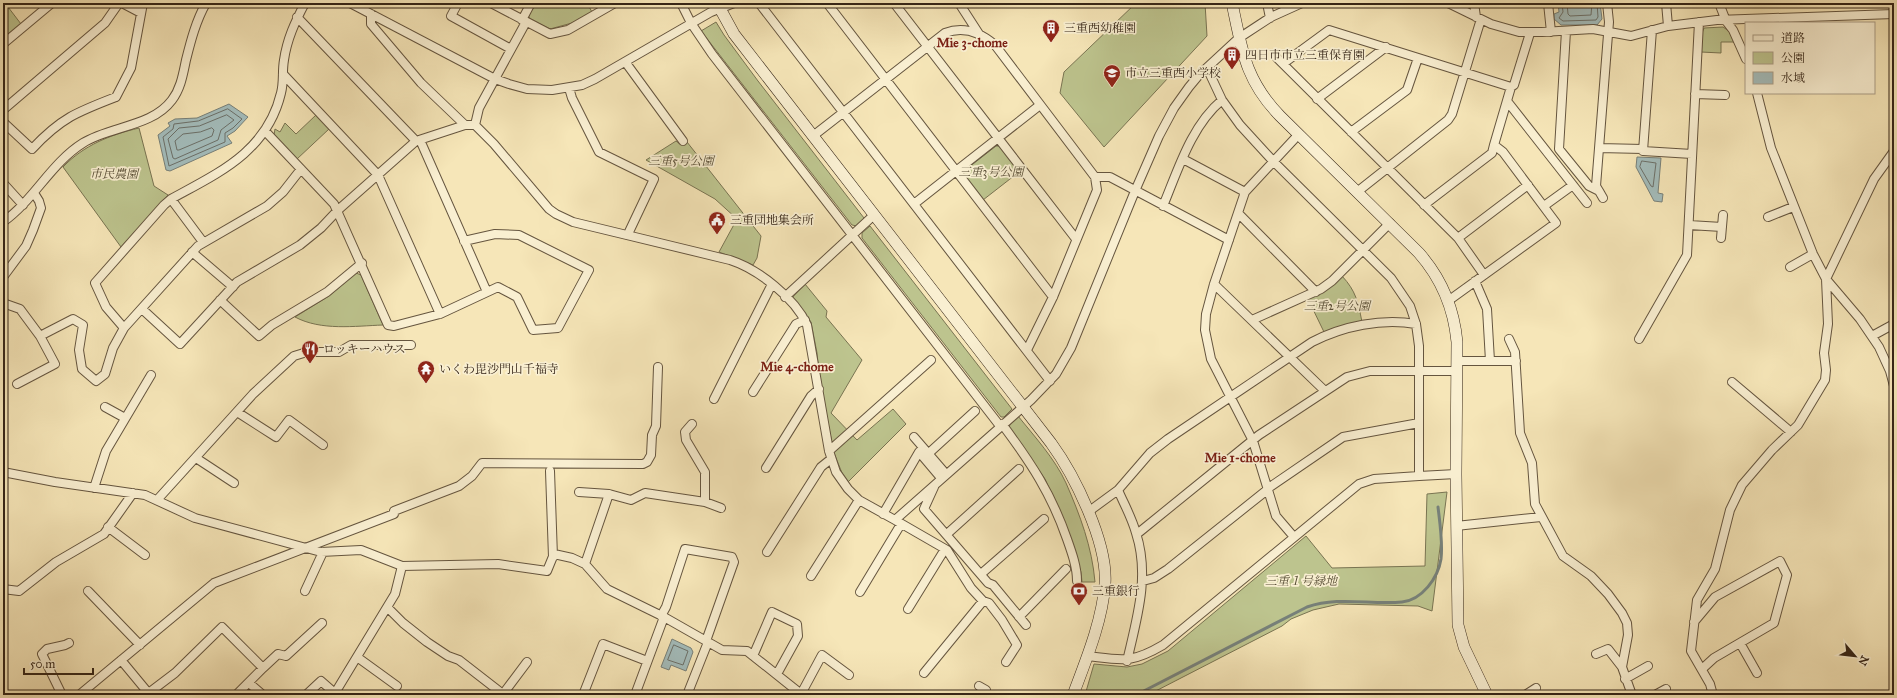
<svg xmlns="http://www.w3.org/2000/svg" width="1897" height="698" viewBox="0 0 1897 698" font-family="'IM FELL Great Primer','Noto Serif JP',serif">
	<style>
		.green { fill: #bdc48e; stroke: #797452 }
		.water { fill: #a3bcbb; stroke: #778079 }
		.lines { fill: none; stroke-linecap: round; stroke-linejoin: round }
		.shore { stroke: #6c7069; stroke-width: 1 }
		.stream { stroke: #778079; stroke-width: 3 }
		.street-casing { stroke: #65553f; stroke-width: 10 }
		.secondary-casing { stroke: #352517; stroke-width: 12 }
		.street { stroke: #f9efd1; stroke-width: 8 }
		.secondary { stroke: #f9efd1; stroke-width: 11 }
		.labels { text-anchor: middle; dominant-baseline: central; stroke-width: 3.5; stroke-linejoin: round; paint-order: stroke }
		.poi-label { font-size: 12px; fill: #352517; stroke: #f9efd1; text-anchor: start }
		.park-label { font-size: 12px; font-style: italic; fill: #574d35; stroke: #f9efd1 }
		.neighbourhood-label { font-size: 13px; font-weight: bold; fill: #7a1f14; stroke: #f9efd1 }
	</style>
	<rect width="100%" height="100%" fill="#f6e6b8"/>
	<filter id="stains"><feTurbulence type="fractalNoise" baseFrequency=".005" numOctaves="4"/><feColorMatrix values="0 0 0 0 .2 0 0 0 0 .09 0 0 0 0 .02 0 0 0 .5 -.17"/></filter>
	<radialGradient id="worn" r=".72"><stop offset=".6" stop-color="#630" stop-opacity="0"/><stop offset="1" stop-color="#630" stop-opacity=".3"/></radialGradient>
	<path class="green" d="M3,3h2l16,21 -18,15z
		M535,3h52l5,9 -20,11 -22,6 -20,-10 -2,-4z
		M1136,3h69l2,33 -103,111 -44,-54 4,-21z
		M716,22l8,13 34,46 106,137 -7,8 -5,-1 -151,-194z
		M1723,27l6,4 5,11h-13v11l-20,-1 1,-19 2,-5z
		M316,115l13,14 -32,30 -23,-24 1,-6 5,3 5,-9 11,11z
		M139,128l15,58 14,9 -47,52 -58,-80c21,-22 47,-32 76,-39z
		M676,141l4,3 7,-2 74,94 -4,22 -4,7 -34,-13 18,-33 -22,-20 -69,-39z
		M996,146h4l19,26 -36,28 -19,-24v-5z
		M870,226l142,183 -8,8h-3l-139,-179v-5z
		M356,273l5,2 22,50c-28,1 -62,6 -88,-8l34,-21z
		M1342,276c14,15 16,26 20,46l-38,10 -16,-33z
		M805,284l22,27 -1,6 36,43 -31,53 26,27 36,-31 13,15 -58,58 -6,-9 -8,-20 -14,-70 -3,-30 -6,-31 -8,-11 -12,-12z
		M1018,416c17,21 37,43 48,67 14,32 26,64 29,99h-13l-1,-10 -18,-53 -18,-40 -36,-51 1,-4z
		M1447,492l-15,119 -14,-5 -79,-2 -26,6 -22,9 -9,7 -134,69h-63l9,-31 33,3 15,-3 26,-13 138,-115 26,32 93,-2 2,-72z"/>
	<path class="water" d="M1558,3h42l2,16 -5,6h-36l-7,-6v-5l5,-2z
		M229,104l19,13 -13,14 -8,5 5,7 -62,28 -4,-1 -8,-35 12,-9 -2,-3 7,-4 22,-1z
		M1637,157l24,1 -3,35 5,1 -1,8 -8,-1 -18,-34z
		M672,639l19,9 2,4 -7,19 -15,-6 -2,5 -8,-3z"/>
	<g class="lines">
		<path class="shore" d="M1562,3l1,9 -4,6 4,3 33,-1 2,-3 -1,-14
			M1567,3l1,11 2,2 21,-1 1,-12
			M228,109l14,10 -9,9 -8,5v9l-56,24 -6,-29 10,-8 1,-5 24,-3z
			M227,115l7,5 -13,10 -3,10 -43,19 -2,-1 -5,-19 11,-11 20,-2z
			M212,128l2,2 -2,6 -33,14h-2l-2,-9 8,-7 17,-2z
			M1642,161l14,2 -3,24 -2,-1 -11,-19z
			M674,645l14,6 -5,14 -15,-5z"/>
		<path class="stream" d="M1136,695l171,-88c32,-11 63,-2 95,-5 20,-2 36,-24 39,-43 2,-16 -1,-35 -3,-52"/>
		<g class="street-casing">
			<path id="street" d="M122,3l19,10
				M350,3l145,76 14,5 18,5 25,1 30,-5 13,-6 116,-67 23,-9
				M458,3l-7,13 60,33
				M491,3l59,31 18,-4 47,-27
				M681,3l10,20 21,31 288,372
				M759,3l291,378
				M827,3l226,294
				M894,3l182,236
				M959,3l20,31
				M1267,3l3,15
				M1448,3l43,21 28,8h23l51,-3 38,7 37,-10 49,-6 177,-6
				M1474,3l2,14
				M1548,3l3,29
				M1666,3l2,23
				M1719,3l7,18 7,9 13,29
				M371,14v10l50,59 44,42
				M297,17l119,124
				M522,20l9,-17
				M1652,30l-9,121 49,3
				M1566,31l-7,118 30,37 10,5 4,7
				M3,44l49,-41
				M1277,58l181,180 26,37
				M626,63l57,78
				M1284,63l45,-33 182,57
				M283,74l95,101 62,139
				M569,88l3,10 27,54 55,27 -26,55
				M1757,93l14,55 42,106 13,25 34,40 19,28 11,24 4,15
				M1695,94l30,1
				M1317,99l69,-52
				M1507,101l80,102
				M3,110l102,-87 14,-20
				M3,122l29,27c29,-31 45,-37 84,-52l15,-29 12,-65
				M475,125l4,-17 47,-86
				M265,131l69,73 54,121 6,1 46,-12 58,-27 19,10 16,33 25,-2 31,-58 -70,-35 -24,-1 -31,7
				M1351,132l56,-42 11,-32
				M813,136l132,-103c18,-7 35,-1 50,12l100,132 2,13 -44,107 -26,53
				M420,140l67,152
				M1599,148l44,1
				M1183,159l62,33
				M301,169l-18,23 -16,14 -69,40 -74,82 -18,-21 -11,-24 69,-78 7,-6c47,-26 96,-47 110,-106 3,-11 1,-22 3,-33 3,-21 11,-38 21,-57
				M1095,177h15l119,63
				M3,183l20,22
				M1599,191l-3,-5 13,-164 -2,-19
				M1357,192l91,-72 4,-6 29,-95
				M171,199l32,43
				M914,204l126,-99
				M1424,205l68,-52 2,-8
				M1163,206c15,-36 28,-80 59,-106
				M1544,206l29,-21
				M1238,213l78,79
				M1768,217l25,-10
				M3,222c31,-22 48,-59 80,-79 27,-17 69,-16 89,-43 9,-12 11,-26 14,-40 5,-20 10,-39 20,-57
				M1689,225l33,2
				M1458,238l70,-53
				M1721,238l2,-23
				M192,252l41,35
				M1790,267l23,-13
				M3,277l23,-31 7,-16 8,-22 -2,-7 -5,-8
				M1475,281l12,28 3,52
				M1214,284l111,107
				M785,297l89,-82
				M220,300l39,36 13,-11 55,-33 35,-29
				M1448,301l108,-78 -53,-71 -9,-7 17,-58 3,-2 16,-52
				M3,303l17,6 20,27 33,-17 10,6 -4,25 3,19 14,12 9,-7 8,-26 11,-20
				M142,309l38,35 57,-62 63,-37 21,-17 17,-18 78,-69 49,-16h10l19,19 55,65 7,5 17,8 157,38c28,9 65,38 77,65l22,126 7,21 12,17 11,11 36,20 136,-120 25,-26 15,-26 64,-157 24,-55 15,-28 15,-21 10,-12 40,-37 32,-21 31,-14
				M1252,320l69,-31 11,-8 58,-58
				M1872,336l22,-12
				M1509,339l6,13 5,81 12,30 3,41 28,52 28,20 17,18 14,19 5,10 1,12 -6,32 10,28
				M1639,339l48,-84 12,-233
				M1457,361h59
				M1732,382l59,50
				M17,384l38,-20 -15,-28
				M753,392l43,-68 9,-4
				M714,399l58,-115
				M105,407l20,11
				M237,412l39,25 13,-17 34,25
				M1002,424c29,39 49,69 65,115 5,14 10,28 10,42
				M914,437l32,37
				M829,451l102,-91
				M929,453l46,-42
				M196,458l38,25
				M766,468l45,-72 8,-7
				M550,471l3,86
				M3,472l52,10 90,13 50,23 126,34 40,-2 41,16 96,-2 49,7 7,-17 18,4 13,6 22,25 57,28 58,33 25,1 54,43 -1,1
				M1419,476l37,-2
				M934,487l-10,22 64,74 5,2 33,40
				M94,488l12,-37 45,-76
				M1267,489l76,-52 76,-14
				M1118,490c6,14 14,28 18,43 14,43 1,85 -9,128
				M579,492l30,2 -24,70
				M609,494l22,6 14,-7 60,9v-30l-19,-32 -1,-8 7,-8
				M157,500l96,-106 41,-38 13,-4h32l12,-7h60
				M705,502l16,6
				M1088,512l30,-22 32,-37 18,-14 144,-97c31,-16 70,-24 104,-18
				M883,514l36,-62 22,26
				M895,520l52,30 24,38 12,13 6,2 13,17 15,25 -11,17
				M1456,526l85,-9
				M108,527l37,28
				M947,534l72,-65
				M1137,534l122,-99 88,-58 23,-6h87
				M1294,537l-18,-21 -23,-75 -42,-82 -6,-29 1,-16 8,-30 31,-92 54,-58
				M767,552l54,-85 10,-8
				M981,574l63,-55
				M811,576l48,-76
				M1143,581l11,-3 14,-9 99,-79
				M3,589l16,2 37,-29 48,-28 29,-41
				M88,591l52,54
				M305,591l18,-39
				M860,592l41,-68
				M388,608l15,15 24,19 21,14 11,4 45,35
				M908,609l37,-60
				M661,616l5,-9 19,-58 47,8 2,5 -28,79
				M1019,617l47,-48
				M1694,622l21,-25 65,-36 7,14 -13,48 -60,35 -12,11
				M1740,643l17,30
				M1596,654l12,-5 14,18
				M753,656l19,-44 25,12 1,12 -21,38
				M1087,656c35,4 44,8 76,-11l196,-161 15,-5 45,-3v-130l-3,-22 -6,-18 -19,-28 -118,-117 -33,-36 -18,-25 -15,-32
				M357,657l40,29
				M121,660l29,35
				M263,668l15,-14 8,2 36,-33
				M924,673l59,-72
				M1625,679l23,-13
				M249,683l14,12
				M979,686l7,4 -3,5
				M335,693l60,-99 7,-28
				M503,694l24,-32
				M801,694l21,-39 27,20
				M62,695l-20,-41 5,-5 18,-4 4,-2
				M79,695l135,-112 180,-69v-3l65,-25 13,-10 10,-13 161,1 4,-2 4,-7 1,-20 4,-9 2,-59
				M146,695l29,-22 47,-46 41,41 -27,27
				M306,695l15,-14 16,14
				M583,695l20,-51 44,17
				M635,695l29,-78
				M687,695l21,-53
				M1525,695l11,-7
				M1655,695l11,-6
				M1713,695l-3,-11 -19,-33 6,-51 18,-31 15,-59 12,-25 30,-35 26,-25 27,-45 1,-10 -2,-17 4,-29 -2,-45 48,-100 20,-28"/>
		</g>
		<g class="secondary-casing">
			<path id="secondary" d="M717,3l17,31 317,409c24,33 57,100 54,141 -3,38 -19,76 -32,111
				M1232,3c10,47 13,77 48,113l139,137c22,25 35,56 38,89l-1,132 2,151 6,22 23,48"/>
		</g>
		<use href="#street" class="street"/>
		<use href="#secondary" class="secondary"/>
	</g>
	<defs>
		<g id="building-pin" transform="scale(0.9)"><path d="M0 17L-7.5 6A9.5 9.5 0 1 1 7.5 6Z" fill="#8f2418" stroke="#f9efd1"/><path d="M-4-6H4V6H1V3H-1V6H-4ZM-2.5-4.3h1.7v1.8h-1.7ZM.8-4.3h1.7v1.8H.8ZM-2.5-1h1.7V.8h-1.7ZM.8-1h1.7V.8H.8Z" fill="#fff"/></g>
		<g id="school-pin" transform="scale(0.9)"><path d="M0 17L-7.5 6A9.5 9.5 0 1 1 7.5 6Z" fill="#8f2418" stroke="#f9efd1"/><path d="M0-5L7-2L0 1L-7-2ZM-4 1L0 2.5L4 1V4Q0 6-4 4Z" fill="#fff"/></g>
		<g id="civic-pin" transform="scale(0.9)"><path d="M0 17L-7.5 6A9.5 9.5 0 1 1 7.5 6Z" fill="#8f2418" stroke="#f9efd1"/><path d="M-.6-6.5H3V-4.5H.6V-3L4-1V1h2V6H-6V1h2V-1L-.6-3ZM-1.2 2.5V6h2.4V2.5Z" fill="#fff"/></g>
		<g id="restaurant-pin" transform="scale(0.9)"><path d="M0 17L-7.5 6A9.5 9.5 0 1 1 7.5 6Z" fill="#8f2418" stroke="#f9efd1"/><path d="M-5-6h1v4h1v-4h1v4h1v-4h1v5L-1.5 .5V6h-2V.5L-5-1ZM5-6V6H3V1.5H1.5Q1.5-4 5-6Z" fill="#fff"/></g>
		<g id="temple-pin" transform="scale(0.9)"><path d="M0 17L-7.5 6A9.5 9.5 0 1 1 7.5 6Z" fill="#8f2418" stroke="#f9efd1"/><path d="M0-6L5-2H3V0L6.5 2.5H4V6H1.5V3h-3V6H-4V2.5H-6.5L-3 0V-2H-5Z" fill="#fff"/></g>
		<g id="bank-pin" transform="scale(0.9)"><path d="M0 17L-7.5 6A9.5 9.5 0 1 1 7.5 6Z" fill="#8f2418" stroke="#f9efd1"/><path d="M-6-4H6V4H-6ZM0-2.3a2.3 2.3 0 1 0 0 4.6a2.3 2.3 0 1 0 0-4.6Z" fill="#fff"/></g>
	</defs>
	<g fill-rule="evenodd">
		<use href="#building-pin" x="1051" y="28"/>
		<use href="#building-pin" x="1232" y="55"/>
		<use href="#school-pin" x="1112" y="73"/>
		<use href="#civic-pin" x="717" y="220"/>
		<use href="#restaurant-pin" x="310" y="349"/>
		<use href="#temple-pin" x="426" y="369"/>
		<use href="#bank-pin" x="1079" y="591"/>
	</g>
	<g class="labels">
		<g class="poi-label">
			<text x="1064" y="28">三重西幼稚園</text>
			<text x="1245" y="55">四日市市立三重保育園</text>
			<text x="1125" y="73">市立三重西小学校</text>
			<text x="730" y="220">三重団地集会所</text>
			<text x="323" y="349">ロッキーハウス</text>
			<text x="439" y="369">いくわ毘沙門山千福寺</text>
			<text x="1092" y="591">三重銀行</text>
		</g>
		<g class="park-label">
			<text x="681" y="161">三重5号公園</text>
			<text x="991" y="172">三重3号公園</text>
			<text x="114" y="174">市民農園</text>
			<text x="1337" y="306">三重2号公園</text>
			<text x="1301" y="581">三重１号緑地</text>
		</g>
		<g class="neighbourhood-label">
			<text x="972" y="43">Mie 3-chome</text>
			<text x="797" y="367">Mie 4-chome</text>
			<text x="1240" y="458">Mie 1-chome</text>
		</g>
	</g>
	<rect width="1897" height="698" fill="none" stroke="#f6e6b8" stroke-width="16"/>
	<rect x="4" y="4" width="1889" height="690" fill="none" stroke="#352517" stroke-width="2"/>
	<rect x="8" y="8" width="1881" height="682" fill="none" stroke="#352517"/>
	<rect x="1745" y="22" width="130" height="72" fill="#f9efd1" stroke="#ab9e87"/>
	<rect x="1753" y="35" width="20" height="6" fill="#f9efd1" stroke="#ab9e87"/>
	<text x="1781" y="42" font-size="12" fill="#352517">道路</text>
	<rect x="1753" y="52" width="20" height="12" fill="#bdc48e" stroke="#ab9e87"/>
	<text x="1781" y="62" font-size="12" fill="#352517">公園</text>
	<rect x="1753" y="72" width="20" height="12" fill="#a3bcbb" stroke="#ab9e87"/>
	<text x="1781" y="82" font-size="12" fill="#352517">水域</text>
	<g transform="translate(1855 656) rotate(118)" stroke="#f9efd1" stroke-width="3" paint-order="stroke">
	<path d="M0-3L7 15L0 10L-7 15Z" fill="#352517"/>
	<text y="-6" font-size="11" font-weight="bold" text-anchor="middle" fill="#352517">N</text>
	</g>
	<path d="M24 668v6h69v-6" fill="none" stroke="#352517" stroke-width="2"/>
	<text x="30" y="668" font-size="12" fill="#352517" stroke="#f9efd1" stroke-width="3" paint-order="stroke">50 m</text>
	<rect width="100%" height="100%" filter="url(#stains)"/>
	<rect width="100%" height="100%" fill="url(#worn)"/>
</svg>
